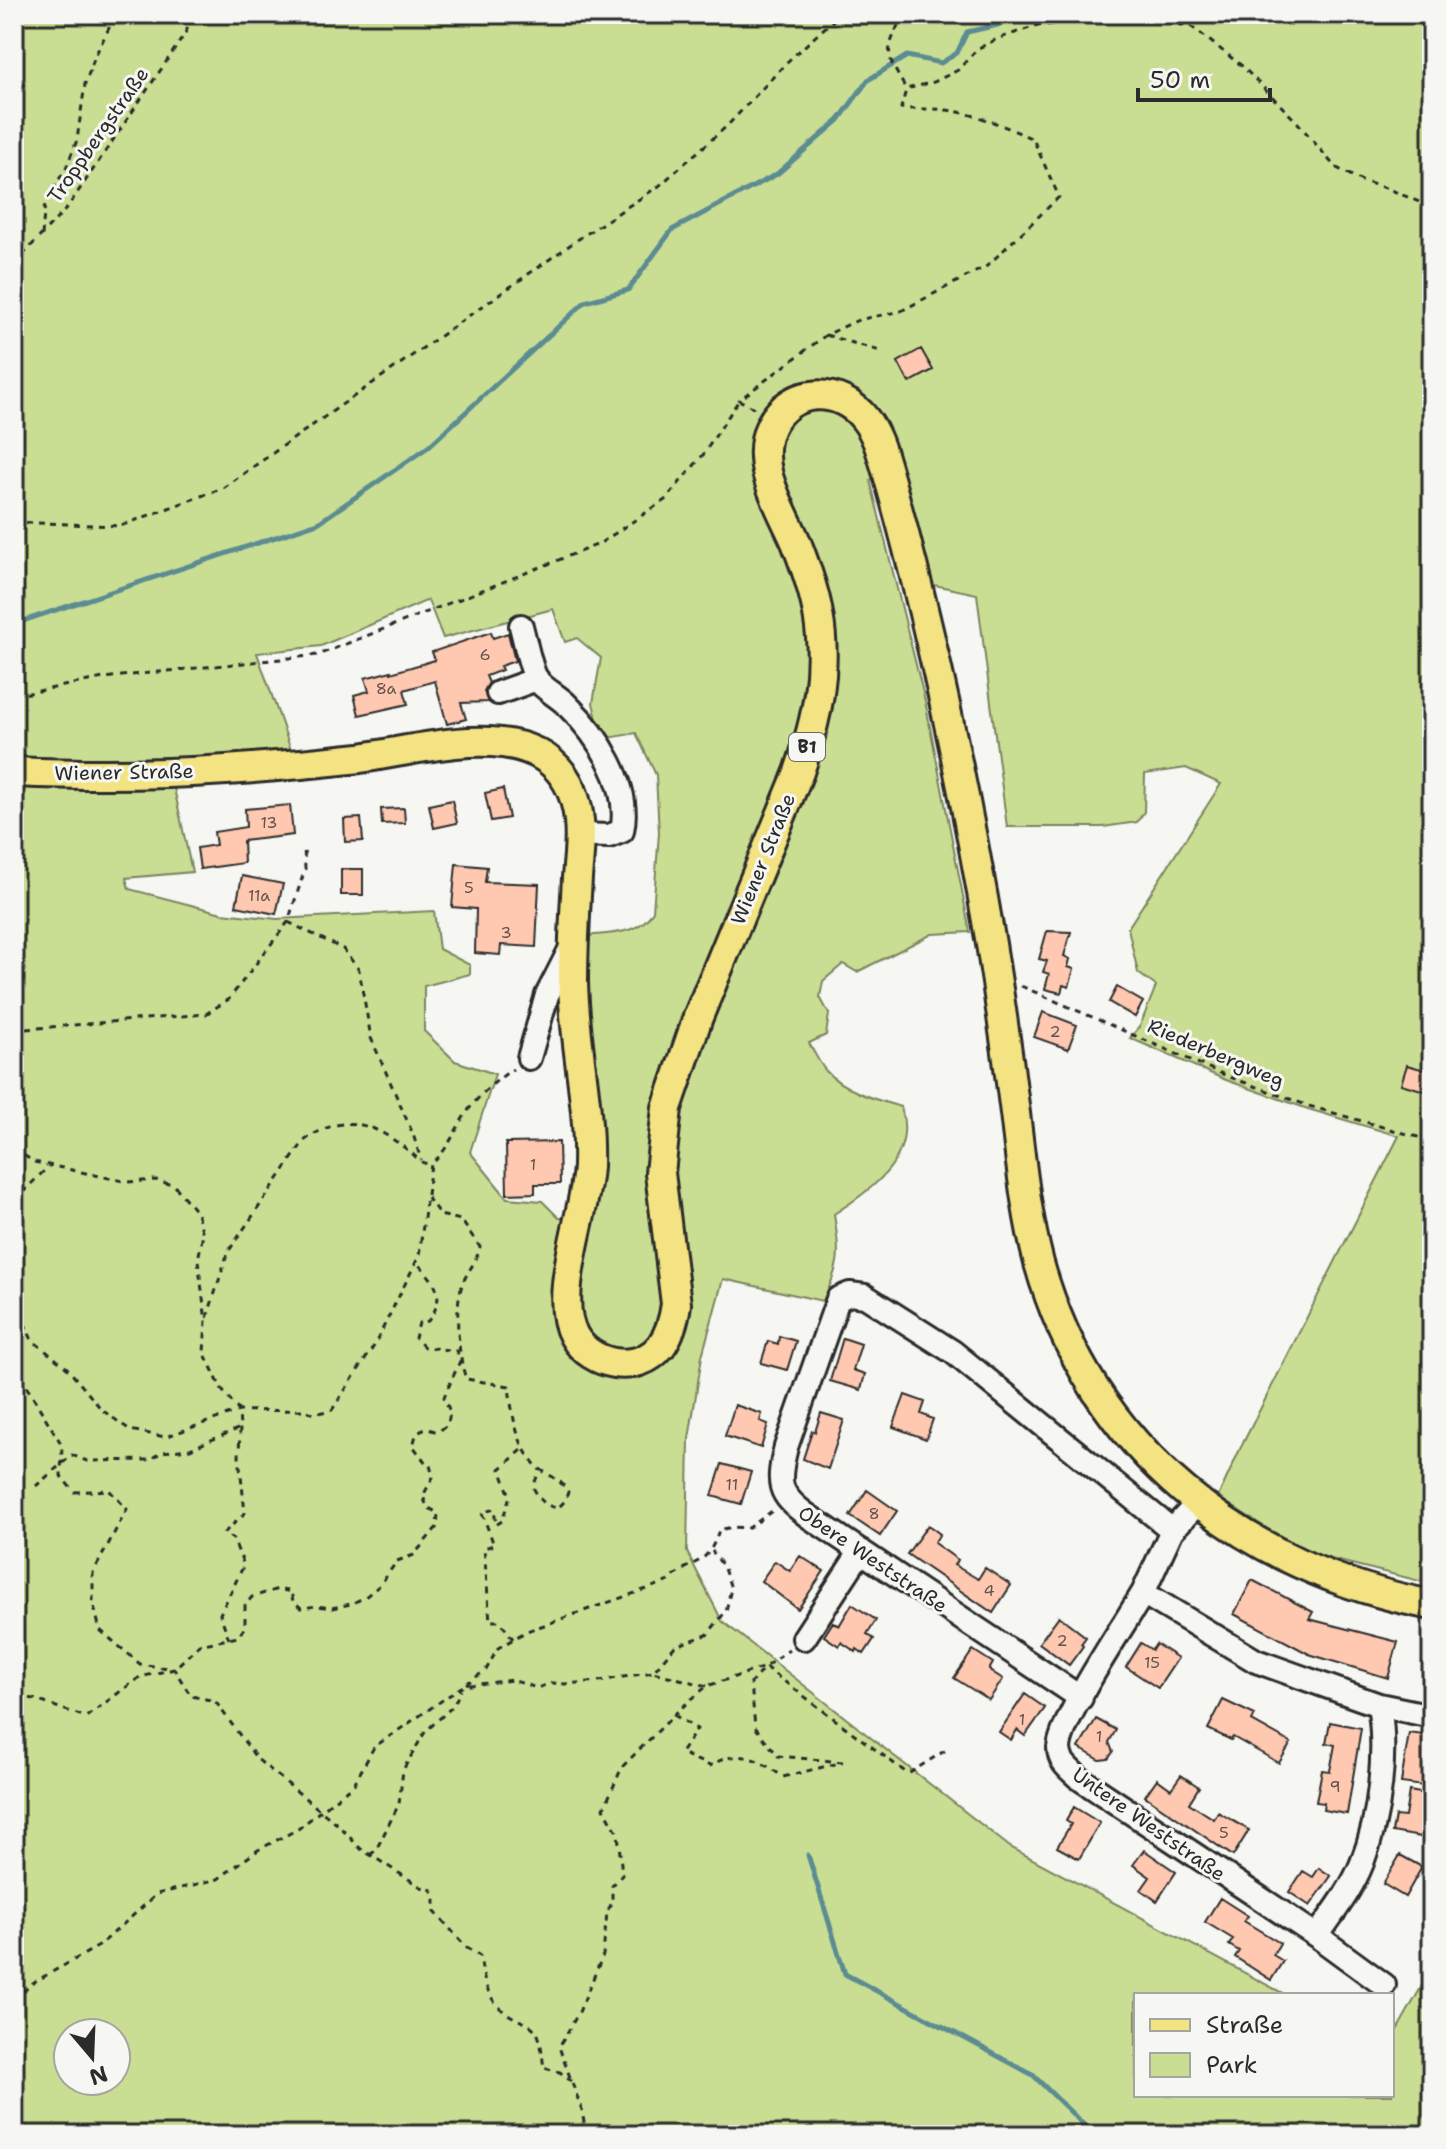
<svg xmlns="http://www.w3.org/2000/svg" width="1446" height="2149" viewBox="0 0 1446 2149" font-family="'Shantell Sans',sans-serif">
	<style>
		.green { fill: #cade93; stroke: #7a845f; stroke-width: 2; fill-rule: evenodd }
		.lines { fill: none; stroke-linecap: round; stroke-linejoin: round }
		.stream { stroke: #5c8c92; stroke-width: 5 }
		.building { fill: #ffc9b1; stroke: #2b2b2b; stroke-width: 2 }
		.minor-casing { stroke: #2b2b2b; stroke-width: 28 }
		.major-casing { stroke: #2b2b2b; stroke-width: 34 }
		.path { stroke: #2b2b2b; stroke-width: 3; stroke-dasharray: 6 6; stroke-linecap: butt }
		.minor { stroke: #f6f6f2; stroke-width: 22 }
		.major { stroke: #f4e382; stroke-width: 28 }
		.labels { text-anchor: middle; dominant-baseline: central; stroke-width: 6; stroke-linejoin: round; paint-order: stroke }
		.number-label { font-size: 16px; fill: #60524c }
		.shield { fill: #f6f6f2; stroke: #686867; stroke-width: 2 }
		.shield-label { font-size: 18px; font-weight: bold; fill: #2b2b2b }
		.street-label { font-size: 20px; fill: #2b2b2b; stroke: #f6f6f2 }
	</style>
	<rect width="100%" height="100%" fill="#f6f6f2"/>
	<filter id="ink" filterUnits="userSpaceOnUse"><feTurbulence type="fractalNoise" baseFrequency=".0125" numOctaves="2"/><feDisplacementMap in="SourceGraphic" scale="16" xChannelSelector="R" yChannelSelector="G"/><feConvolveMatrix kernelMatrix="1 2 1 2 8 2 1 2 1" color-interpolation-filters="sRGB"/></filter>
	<g filter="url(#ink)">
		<path class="green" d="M14,14h1418v1570l-129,-32 -85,-55 23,-50 158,-311 -91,-27 -82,-29 -96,-42 10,-12 16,-40 -18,-13 -10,-45 93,-144 -35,-16 -41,6 -1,38 -7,10 -34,5h-96l-30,-233 -43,-9 -34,-104 -30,-1 55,221 45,231 -38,2 -75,38 -14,-8 -20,17 -3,16 9,17 -3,21 -17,8c5,9 10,20 17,28 18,20 51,29 75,36 16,52 -29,82 -67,107 6,41 7,49 -11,87l-100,-22 -21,77 -13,83 -2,113 35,69 288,226 276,148h-150v100h256v-56l40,-71v167h-1418zM428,600l15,38 110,-29 12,33 12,-4 24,20 -8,45 9,36 34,-6 20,42 3,58 -6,78c-13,24 -43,22 -67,25l-14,282h-13l-17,-17 -35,-3 -37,-46 25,-78 -40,-13 -31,-30v-45l46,-12v-9l-31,-16 -5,-38 -157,8 -55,-6 -93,-24 -3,-11 66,-6 -18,-84 115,-32 2,-6 -34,-97 64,-7zM68,2033h48v48h-48z"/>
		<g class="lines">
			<path class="stream" d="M14,624l304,-101 110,-76 157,-145 43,-12 44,-60 105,-56 62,-54 29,-40 39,-24 34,7 16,-10 10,-21 31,-7 17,-11
				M808,1855l37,119 188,101 61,60"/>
		</g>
		<path class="building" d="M921,349l12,21 -24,13 -11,-21z
			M491,632l2,6 15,-5 7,28 -15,5 2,4 -16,6 3,7 -5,8 4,11 -27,1 5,16 -19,5 -12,-43 -31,9 4,14 -49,11 -5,-20 15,-4 -4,-13 26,-7v2l44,-13 -3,-8z
			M503,789l6,29 -18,3 -6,-28z
			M452,800l5,23 -23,5 -5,-23z
			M290,805l3,30 -50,6 1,22 -44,6 -3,-21 19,-3 -2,-13 32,-5 -1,-18z
			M404,808l1,15 -23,1 -1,-15z
			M361,818l2,23 -18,1 -1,-23z
			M456,864l31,3 -2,15 54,2 -3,63 -35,-2 -1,10 -25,-2 1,-44 -24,-2z
			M341,869h22v26h-22z
			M242,876l41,8 -7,30 -40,-8z
			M1047,931l24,1 -7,24 6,3 -2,8 6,2 -5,18 -6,-2 -2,8 -16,-4 4,-15 -6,-2 4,-11 -8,-2z
			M1117,987l26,15 -8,15 -26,-15z
			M1043,1012l34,13 -9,24 -34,-12z
			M1407,1065l25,7v21l-31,-9z
			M559,1142l1,42h-25v9l-28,1 -1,-51z
			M779,1336l17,5 -9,29 -26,-7 7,-22 10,3z
			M843,1338l18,6 -8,26 12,4 -4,16 -31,-9z
			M905,1395l20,7 -4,12 12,5 -7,20 -33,-12z
			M735,1405l27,9 -2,7 8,3 -7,24 -36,-12z
			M821,1413l23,7 -16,49 -25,-10 9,-28 3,1z
			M722,1464l29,8 -10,32 -29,-8z
			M867,1490l30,21 -17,25 -30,-20z
			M928,1525l12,9 -6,9 24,17 -4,5 24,14 7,-11 26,17 -18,28 -86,-59z
			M800,1556l24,15 -26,38 -37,-28 14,-20 15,10z
			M1252,1580l61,32 -4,7 89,23 -10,36 -79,-24 -75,-40z
			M852,1604l24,16 -9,14 7,5 -10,15 -7,-5 -1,3 -15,-10 -2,4 -15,-10 9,-14 6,4z
			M1059,1616l27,21 -5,7 2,2 -14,19 -30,-22z
			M1141,1643l11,7 4,-6 22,14 -20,30 -32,-21z
			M973,1650l20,13 -4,7 14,9 -14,21 -35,-22z
			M1025,1694l20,14 -20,28 -8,-6 -6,10 -12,-8z
			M1223,1700l32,15 -3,6 39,22 -12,20 -46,-26 -2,3 -23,-11z
			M1096,1719l20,11 -7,12 4,10 -5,7 -8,1 -21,-12z
			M1330,1722l31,6 -14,86 -24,-4 1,-7 -8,-1 6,-32 8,1 5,-26 -9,-2z
			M1409,1733l22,3 -8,50 -22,-3z
			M1181,1775l18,12 -10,16 25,16 4,-7 31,18 -16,26 -88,-60 12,-17 14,10z
			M1409,1791l23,4 -3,26 3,1v17l-40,-7 3,-16 10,1z
			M1074,1807l26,16 -21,36 -22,-12 14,-23 -5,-3z
			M1144,1850l32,22 -19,29 -16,-11 9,-13 -17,-12z
			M1400,1855l22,12 -17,30 -22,-13z
			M1319,1868l12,8 -21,30 -21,-14 14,-21 10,6z
			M1220,1898l28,18 -4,5 36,22 -7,12 10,6 -12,19 -36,-23 4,-6 -10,-6 4,-6 -28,-17z"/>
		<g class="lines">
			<g class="minor-casing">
				<path id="minor" d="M521,626c4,14 9,43 16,54 7,9 21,16 29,24 32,31 66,82 56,127l-13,5 -29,-1
					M498,693l39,-14
					M529,1058l18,-63 26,-51
					M1198,1503l-26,27 -29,63 113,68 123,44c8,47 1,112 -17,158 -10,26 -29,50 -45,73
					M1143,1593c-18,30 -82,125 -84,155 0,14 10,21 20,30l238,158 67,49
					M804,1638l57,-87
					M1081,1698l-273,-182c-31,-22 -31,-33 -22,-69l52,-148 12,-5 15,2 88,56 219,178
					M1379,1705l53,11"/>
			</g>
			<g class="major-casing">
				<path id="major" d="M14,772c70,3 141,3 212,-2 44,-3 89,-7 134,-12 51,-7 129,-30 177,-5 22,11 35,31 40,55 5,22 2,47 0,70 -2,34 -4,68 -4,103 1,62 17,123 15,185 -2,47 -37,130 -14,170 17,30 64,39 87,10 9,-12 13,-27 15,-42l-16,-131 7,-65 31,-91 101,-245c18,-53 29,-103 19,-158 -4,-25 -13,-49 -22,-72 -15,-35 -44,-78 -25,-117 20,-38 69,-39 94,-6 12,15 17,35 22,52 44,156 77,314 104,473 9,56 17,113 24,169 6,50 11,101 24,150 52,187 206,307 393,342"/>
			</g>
			<path class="path" d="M903,14c-18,41 -19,37 3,75l28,-7 24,-12 19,-21 20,-10 39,-13 59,-7 68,2 29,6 50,39 56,57 37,44 27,14 27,8 37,16 6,7
				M42,235l3,-33 21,-34 11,-28 8,-56 10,-28 21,-42
				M14,264l53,-56 116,-171 12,-23
				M826,335l54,16
				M754,408l-15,-8 87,-65 32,-15 43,-9 86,-45 72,-69 -26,-58c-29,-13 -55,-25 -87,-29 -15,-2 -30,0 -45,-2l5,-18
				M14,522l106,4 103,-38 357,-250 79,-52 68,-60 61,-65 52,-47
				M14,696l89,-18 215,-23 281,-111 66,-44 38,-45 36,-55
				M288,922l55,27 16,21 12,68 42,96 8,26
				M1021,986l206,90 82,30 123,35
				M14,1030l192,-16 23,-15 59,-77 17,-53 -1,-22
				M14,1149l20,13 94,20 28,-2 19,6 22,27 6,21 -5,26 8,61 -2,31 18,38 17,21 1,17 -50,21 -28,3 -13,8 -62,1 -15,-6 -36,31
				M427,1197l13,18 21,5 19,27c-3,13 -10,21 -16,33 -11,23 -6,76 2,99l43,7c3,29 8,63 30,82 11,9 21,10 29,24l-3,9 -7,7c-14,-2 -19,-9 -25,-21l7,-18
				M14,1201l36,-36
				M14,1301l18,39 35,28 35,42 28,20 35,7 74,-26 66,-1 9,4 18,-4 42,-64 45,-90 12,-92c16,-12 24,-34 36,-52 11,-16 29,-32 46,-43
				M207,1318l21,-66 76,-111c40,-30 70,-18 106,11 8,6 10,12 21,12
				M14,1366l48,79 -1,31 13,16 35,-2 18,19 -34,64v29l7,28 40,34 34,5 17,27 24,5 42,58 80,65 24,25 60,38 11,3 3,8v14l32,36 13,8c4,27 7,48 35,62 8,5 15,5 21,13 6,9 6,26 8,37l16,4 11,9
				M229,1639l-9,-25 24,-49 -11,-26 -9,-6 21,-20 -6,-57 1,-28
				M513,1639l-13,-18h-10l-6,-73 10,-3 -12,-32 12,-4 2,16 6,-4 8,-25 -10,-27 22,-19
				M466,1684l20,-14 12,-22 29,-17 142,-50c25,-25 37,-11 50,-51l14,-3 16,1 23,-17
				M707,1686l-54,-14 22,-26 32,-11 19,-24 5,-23 -8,-22 -11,-15
				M30,1698l56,19 54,-40 34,-8 25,-24 39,-8 7,-10v-22l7,-8 26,-8 13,3 2,9 8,7 16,-2 15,2 19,-4 14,-7 15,-12 17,-24 17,-6 23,-28 1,-14 -11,-6 -4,-11 10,-19 -3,-12 -4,-2 -13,-17 3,-11 9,-7 13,4 10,-8 2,-12 -6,-15 16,-36 -3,-10 -33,-4 -9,-9 4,-15 9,-2c19,-25 8,-39 -12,-59
				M674,1715l23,14 -16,24 29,13c28,-18 48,-8 73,11l56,-14
				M843,1762l-65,-6 -23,-29 -4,-44 14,-16 143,107 38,-24
				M370,1855l6,-5 23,-46 4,-34 22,-38 28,-26 8,-16
				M14,2000l20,-18 65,-36 58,-52 61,-15 40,-29 40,-21 56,-45 20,-37 89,-61 49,-6 25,8 15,-5 14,1 33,-3 54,-9
				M586,2135l-4,-25 -23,-63 20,-35 24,-57 4,-43 5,-11v-15l10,-11 -4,-42 -14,-25 18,-41 57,-57 28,-24 58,-19 24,-18"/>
			<use href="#minor" class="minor"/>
			<use href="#major" class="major"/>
		</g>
	</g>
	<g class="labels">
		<g class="number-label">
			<text x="485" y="654">6</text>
			<text x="386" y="688">8a</text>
			<text x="269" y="822">13</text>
			<text x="469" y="887">5</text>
			<text x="259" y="895">11a</text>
			<text x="506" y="932">3</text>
			<text x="1055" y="1031">2</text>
			<text x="533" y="1164">1</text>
			<text x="732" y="1484">11</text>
			<text x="874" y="1513">8</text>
			<text x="989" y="1590">4</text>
			<text x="1062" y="1640">2</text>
			<text x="1152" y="1662">15</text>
			<text x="1022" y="1719">1</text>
			<text x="1099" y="1736">1</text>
			<text x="1335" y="1786">9</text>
			<text x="1224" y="1832">5</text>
		</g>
		<rect class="shield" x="789" y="733" width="36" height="28" rx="6"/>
		<g class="shield-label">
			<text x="807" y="747">B1</text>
		</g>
		<g class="street-label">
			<text transform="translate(98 135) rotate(-55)">Troppbergstraße</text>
			<text transform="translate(124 772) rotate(-1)">Wiener Straße</text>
			<text transform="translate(763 859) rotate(-68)">Wiener Straße</text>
			<text transform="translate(1216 1053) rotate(23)">Riederbergweg</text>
			<text transform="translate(873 1559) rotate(34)">Obere Weststraße</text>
			<text transform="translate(1149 1824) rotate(35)">Untere Weststraße</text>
		</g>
	</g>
	<rect width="1446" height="2149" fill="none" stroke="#f6f6f2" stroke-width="48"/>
	<rect x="24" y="24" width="1398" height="2101" fill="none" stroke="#2b2b2b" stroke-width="3" filter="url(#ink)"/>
	<rect x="1134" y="1993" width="260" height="104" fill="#f6f6f2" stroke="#a5a5a2" stroke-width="2"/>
	<rect x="1150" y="2019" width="40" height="12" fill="#f4e382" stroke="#a5a5a2" stroke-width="2"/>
	<text x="1206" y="2033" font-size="24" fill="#2b2b2b">Straße</text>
	<rect x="1150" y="2053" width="40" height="24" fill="#cade93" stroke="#a5a5a2" stroke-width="2"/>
	<text x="1206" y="2073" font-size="24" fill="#2b2b2b">Park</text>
	<g transform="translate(92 2057) rotate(161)"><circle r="38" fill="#f6f6f2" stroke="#a5a5a2" stroke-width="2"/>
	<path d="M0-6L14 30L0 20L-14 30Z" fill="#2b2b2b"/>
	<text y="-12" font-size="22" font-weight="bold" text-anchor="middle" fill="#2b2b2b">N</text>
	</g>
	<path d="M1138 88v12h132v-12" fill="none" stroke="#2b2b2b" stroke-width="4"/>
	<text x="1150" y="88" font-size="24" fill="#2b2b2b" stroke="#f6f6f2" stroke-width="6" paint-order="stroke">50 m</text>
</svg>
